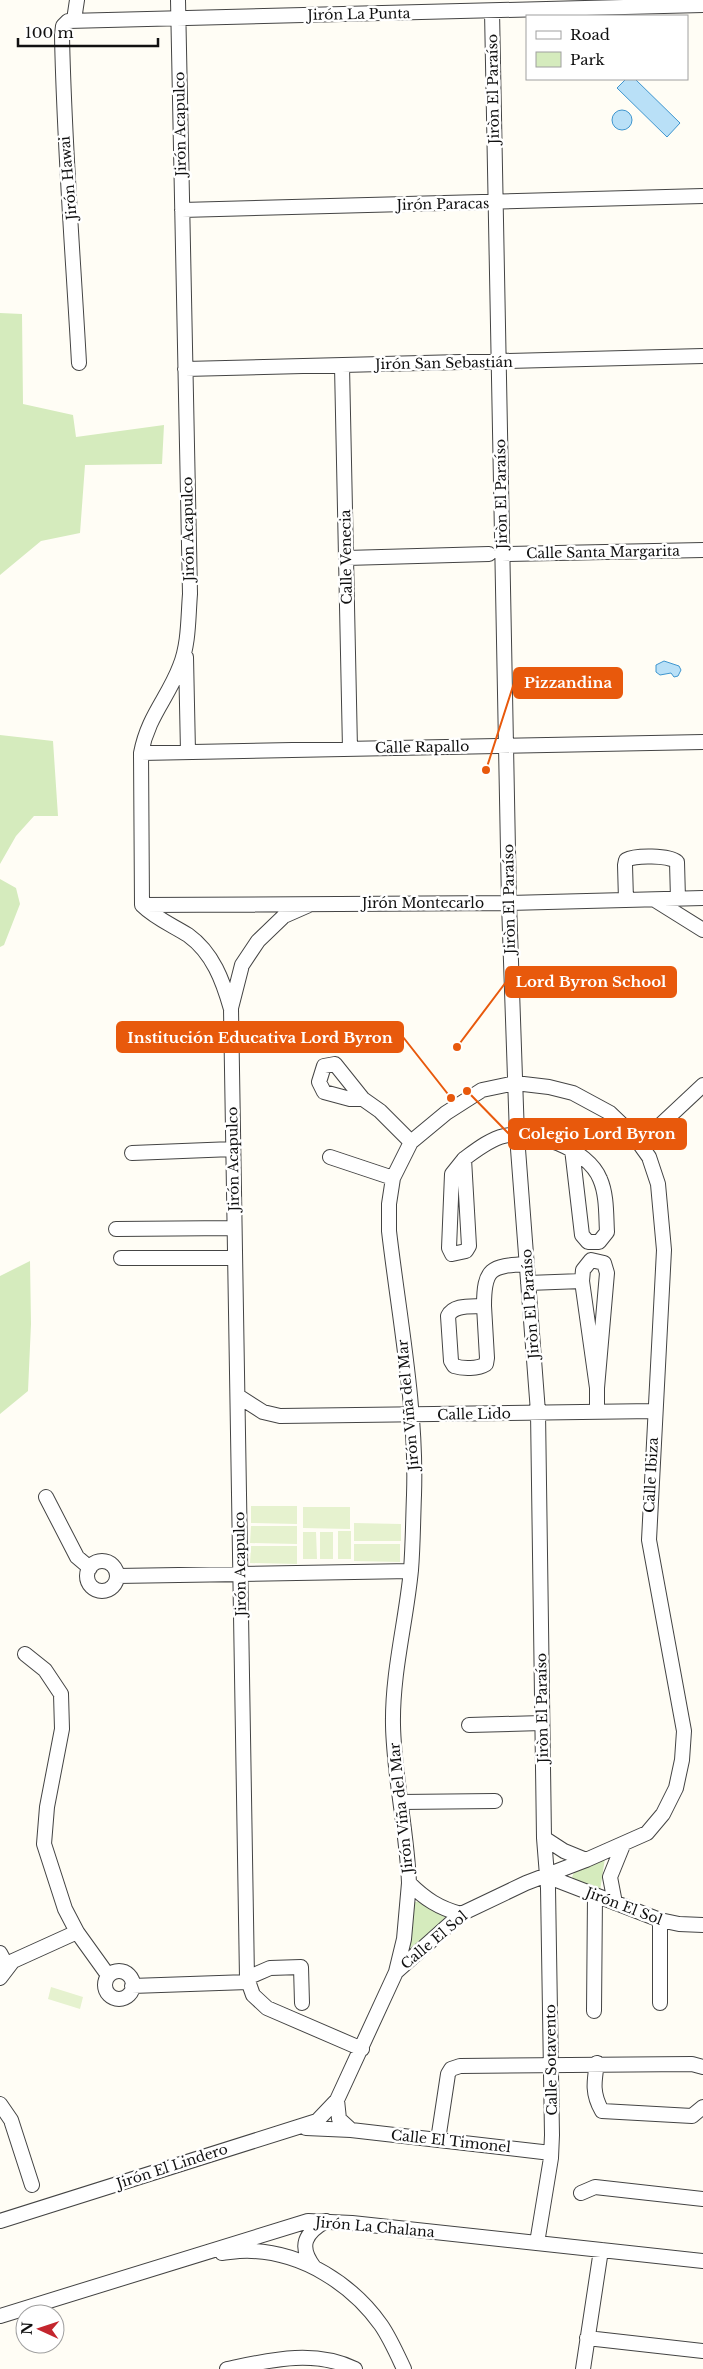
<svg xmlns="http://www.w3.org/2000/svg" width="703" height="2369" viewBox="0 0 703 2369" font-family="'Libre Baskerville',serif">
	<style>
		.green { fill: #d5ebbd }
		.pitch { fill: #e6f2cf }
		.water { fill: #b9e0f7; stroke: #3f96cf }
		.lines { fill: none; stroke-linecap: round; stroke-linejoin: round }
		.minor-casing { stroke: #444; stroke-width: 16 }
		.minor { stroke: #fff; stroke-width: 14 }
		.labels { text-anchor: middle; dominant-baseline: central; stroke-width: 5; stroke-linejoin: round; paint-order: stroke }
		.street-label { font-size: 14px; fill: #111; stroke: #fff }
		.leader { fill: none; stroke: #e8590c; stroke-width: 2 }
		.callout-dot { fill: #e8590c; stroke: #fff; stroke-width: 2 }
		.callout { fill: #e8590c; stroke: #e8590c; stroke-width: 2 }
		.callout-label { font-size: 15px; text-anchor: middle; font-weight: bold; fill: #fff }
	</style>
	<rect width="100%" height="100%" fill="#fffdf5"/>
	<path class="green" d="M0,313l22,1 1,90 50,11 3,22 88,-12 -2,39 -77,1 -5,68 -39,8 -41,34z
		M0,735l53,6 5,75h-24l-18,20 -16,28z
		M0,879l16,9 4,16 -16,41 -4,2z
		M30,1261l1,63 -3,67 -28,23v-138z
		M605,1858l-5,33 -24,-10 -4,-4 4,-9z
		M421,1901l25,12v6l-39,34 8,-51z"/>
	<path class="pitch" d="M251,1506h46v18l-46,-1z
		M303,1507h47v22l-47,-1z
		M354,1523l47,1v17h-47z
		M251,1526h46v18l-47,-1z
		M338,1531h13v28h-13z
		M303,1532h13l1,27h-14z
		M320,1532h13v27h-13z
		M354,1544h46v18l-46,-1z
		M251,1546h46v18l-47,-1z
		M51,1987l32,10 -3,12 -32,-10z"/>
	<path class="water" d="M626,79h9l45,44 -13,14 -50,-49z
		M612 120a10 10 0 1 1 20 0a10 10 0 1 1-20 0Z
		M664,661l15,5 2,4 -3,6 -4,1 -3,-4 -11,2 -4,-3v-7z"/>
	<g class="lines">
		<g class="minor-casing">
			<path id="minor" d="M178,0l12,594c-2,24 -1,50 -10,72 -12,32 -32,50 -39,87l1,152c13,13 30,20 46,30 25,18 35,46 43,74l16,969 6,17 14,13 95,41
				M492,11l17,892 8,233 21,276 6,426 4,50 4,247 -1,23 -14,85
				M74,20l3,-20
				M182,210l521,-14
				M79,363c-6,-109 -15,-219 -17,-328l1,-9 5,-5 635,-16
				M342,366l8,383
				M185,369l518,-13
				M502,554l201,-4
				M346,558l143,-4
				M186,657l2,95
				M141,753l562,-11
				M626,900l-1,-35 1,-5c9,-5 43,-5 51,2l1,37
				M655,900l48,30
				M142,905l367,-2 194,-5
				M231,1008l11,-43 16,-24 26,-25 25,-11
				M363,1099h-13l-26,-7 -5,-10 5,-16 11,-2 28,35 17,12 31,31
				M640,1144l63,-59
				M132,1153l101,-4
				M330,1157l63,21
				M464,1159c11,-8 26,-20 40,-23 30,-7 84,13 96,43 7,16 6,36 7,53l-8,10h-11l-6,-7 -10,-86
				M464,1159l5,87 -3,5 -14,3 -3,-6 3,-74z
				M116,1229l118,-1
				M121,1258h114
				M528,1283l54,-2
				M484,1306l3,52 -1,6c-8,5 -23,5 -32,2l-3,-5 -3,-45c6,-12 24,-9 36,-10z
				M484,1306c0,-38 7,-40 42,-42
				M597,1388l10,-115 -3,-10 -13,-3 -8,10 -1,11 15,107v23
				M238,1396l25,16 17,4 375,-5
				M46,1497l31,60 13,11
				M87 1576a15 15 0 1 1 30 0a15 15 0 1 1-30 0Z
				M117,1576l294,-5
				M25,1654l20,16 16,24 1,35 -15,78 -3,37 21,65 12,23 28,39 5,3
				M469,1725l73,-2
				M401,1802l94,-1
				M544,1838l20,13 22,9
				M546,1876l114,44 19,4 24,1
				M615,1903l-5,-26 13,-32
				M0,1953l7,13
				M105 1985a14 14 0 1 1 28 0a14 14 0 1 1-28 0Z
				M396,1972l8,-33 5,-56
				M0,1978l13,-17 64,-29
				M247,1978l23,-10 31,-1 1,36
				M132,1986l116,-4
				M660,2003v-83
				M594,2011l1,-116
				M597,2063c-3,19 -5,31 5,48l90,5 11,-9
				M337,2100l2,19 12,11
				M0,2104l11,16 21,65
				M306,2128l45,2 200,23
				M438,2140l10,-66 3,-5 9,-3 232,-2 11,3
				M581,2193l14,-6 108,12
				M0,2221l317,-100 20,-21 59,-128 65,-58 65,-31 60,-23 61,-27 16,-19 13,-26 6,-28 2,-29 -35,-191 15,-290 -6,-66 -9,-27 -15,-21 -24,-23 -37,-20 -24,-6 -34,-4 -33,7 -36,23 -35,29 -18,36 -4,26v27c10,86 28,177 25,264 -1,25 -1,50 -3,75 -5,52 -19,103 -18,155 1,53 14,105 16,158 16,16 30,25 52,31
				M222,2253c10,-1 20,-3 30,-2 51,2 100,33 129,74 9,13 16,29 23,44
				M314,2267c-16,-21 -9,-34 12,-46
				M0,2316l308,-95 44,2 351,38
				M587,2338l116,13
				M227,2369c43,-9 87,-20 128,0
				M583,2369l18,-119"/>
		</g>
		<use href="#minor" class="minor"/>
	</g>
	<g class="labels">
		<g class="street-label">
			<text transform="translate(359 14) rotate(-1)">Jirón La Punta</text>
			<text transform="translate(493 89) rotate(-91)">Jiròn El Paraíso</text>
			<text transform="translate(180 124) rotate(-91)">Jirón Acapulco</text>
			<text transform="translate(68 178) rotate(-95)">Jirón Hawai</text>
			<text transform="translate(443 204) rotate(-1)">Jirón Paracas</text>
			<text transform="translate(444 363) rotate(-1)">Jirón San Sebastián</text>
			<text transform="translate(501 494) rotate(-91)">Jiròn El Paraíso</text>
			<text transform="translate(188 529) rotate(-91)">Jirón Acapulco</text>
			<text transform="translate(603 552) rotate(-1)">Calle Santa Margarita</text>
			<text transform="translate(346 557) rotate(-91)">Calle Venecia</text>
			<text transform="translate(422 747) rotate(-1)">Calle Rapallo</text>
			<text transform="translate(509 899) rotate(-91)">Jiròn El Paraíso</text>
			<text x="423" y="903">Jirón Montecarlo</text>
			<text transform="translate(233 1159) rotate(-91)">Jirón Acapulco</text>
			<text transform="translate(530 1304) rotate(-94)">Jiròn El Paraíso</text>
			<text transform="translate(408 1405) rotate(-95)">Jirón Viña del Mar</text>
			<text transform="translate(474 1414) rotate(-1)">Calle Lido</text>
			<text transform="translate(651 1475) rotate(-87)">Calle Ibiza</text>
			<text transform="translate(240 1564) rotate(-91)">Jirón Acapulco</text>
			<text transform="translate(542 1708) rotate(-91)">Jiròn El Paraíso</text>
			<text transform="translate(401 1808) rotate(-96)">Jirón Viña del Mar</text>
			<text transform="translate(624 1906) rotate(21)">Jirón El Sol</text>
			<text transform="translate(434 1940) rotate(-40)">Calle El Sol</text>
			<text transform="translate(551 2060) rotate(-91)">Calle Sotavento</text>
			<text transform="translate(451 2141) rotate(6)">Calle El Timonel</text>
			<text transform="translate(172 2166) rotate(-18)">Jirón El Lindero</text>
			<text transform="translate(375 2227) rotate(5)">Jirón La Chalana</text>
		</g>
	</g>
	<path class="leader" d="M486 770L514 683M457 1047L506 982M451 1098L403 1037M467 1091L509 1134"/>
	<g class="callout-dot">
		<circle cx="486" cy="770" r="5"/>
		<circle cx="457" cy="1047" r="5"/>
		<circle cx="451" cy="1098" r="5"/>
		<circle cx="467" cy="1091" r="5"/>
	</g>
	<g class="callout">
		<rect x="514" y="668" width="108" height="30" rx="5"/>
		<rect x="506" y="967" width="170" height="30" rx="5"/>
		<rect x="117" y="1022" width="286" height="30" rx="5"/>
		<rect x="509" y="1119" width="177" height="30" rx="5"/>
	</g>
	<g class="callout-label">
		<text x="568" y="688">Pizzandina</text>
		<text x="591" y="987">Lord Byron School</text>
		<text x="260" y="1043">Institución Educativa Lord Byron</text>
		<text x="597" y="1139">Colegio Lord Byron</text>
	</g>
	<rect x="526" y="15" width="162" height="65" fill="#ffffff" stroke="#a0a0a0"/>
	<rect x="536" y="31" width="25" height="8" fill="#ffffff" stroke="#a0a0a0"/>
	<text x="570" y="40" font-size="15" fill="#111111">Road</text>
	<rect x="536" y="52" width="25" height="15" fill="#d5ebbd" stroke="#a0a0a0"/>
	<text x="570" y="65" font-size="15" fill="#111111">Park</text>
	<g transform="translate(40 2329) rotate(273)"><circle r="24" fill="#ffffff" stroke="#a0a0a0"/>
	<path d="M0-4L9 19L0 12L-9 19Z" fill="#c4262e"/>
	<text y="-8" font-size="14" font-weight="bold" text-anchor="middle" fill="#111111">N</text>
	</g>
	<path d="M18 38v8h140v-8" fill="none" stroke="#111111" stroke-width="2.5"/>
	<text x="25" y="38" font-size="15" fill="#111111" stroke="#ffffff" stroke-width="4" paint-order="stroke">100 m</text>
</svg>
